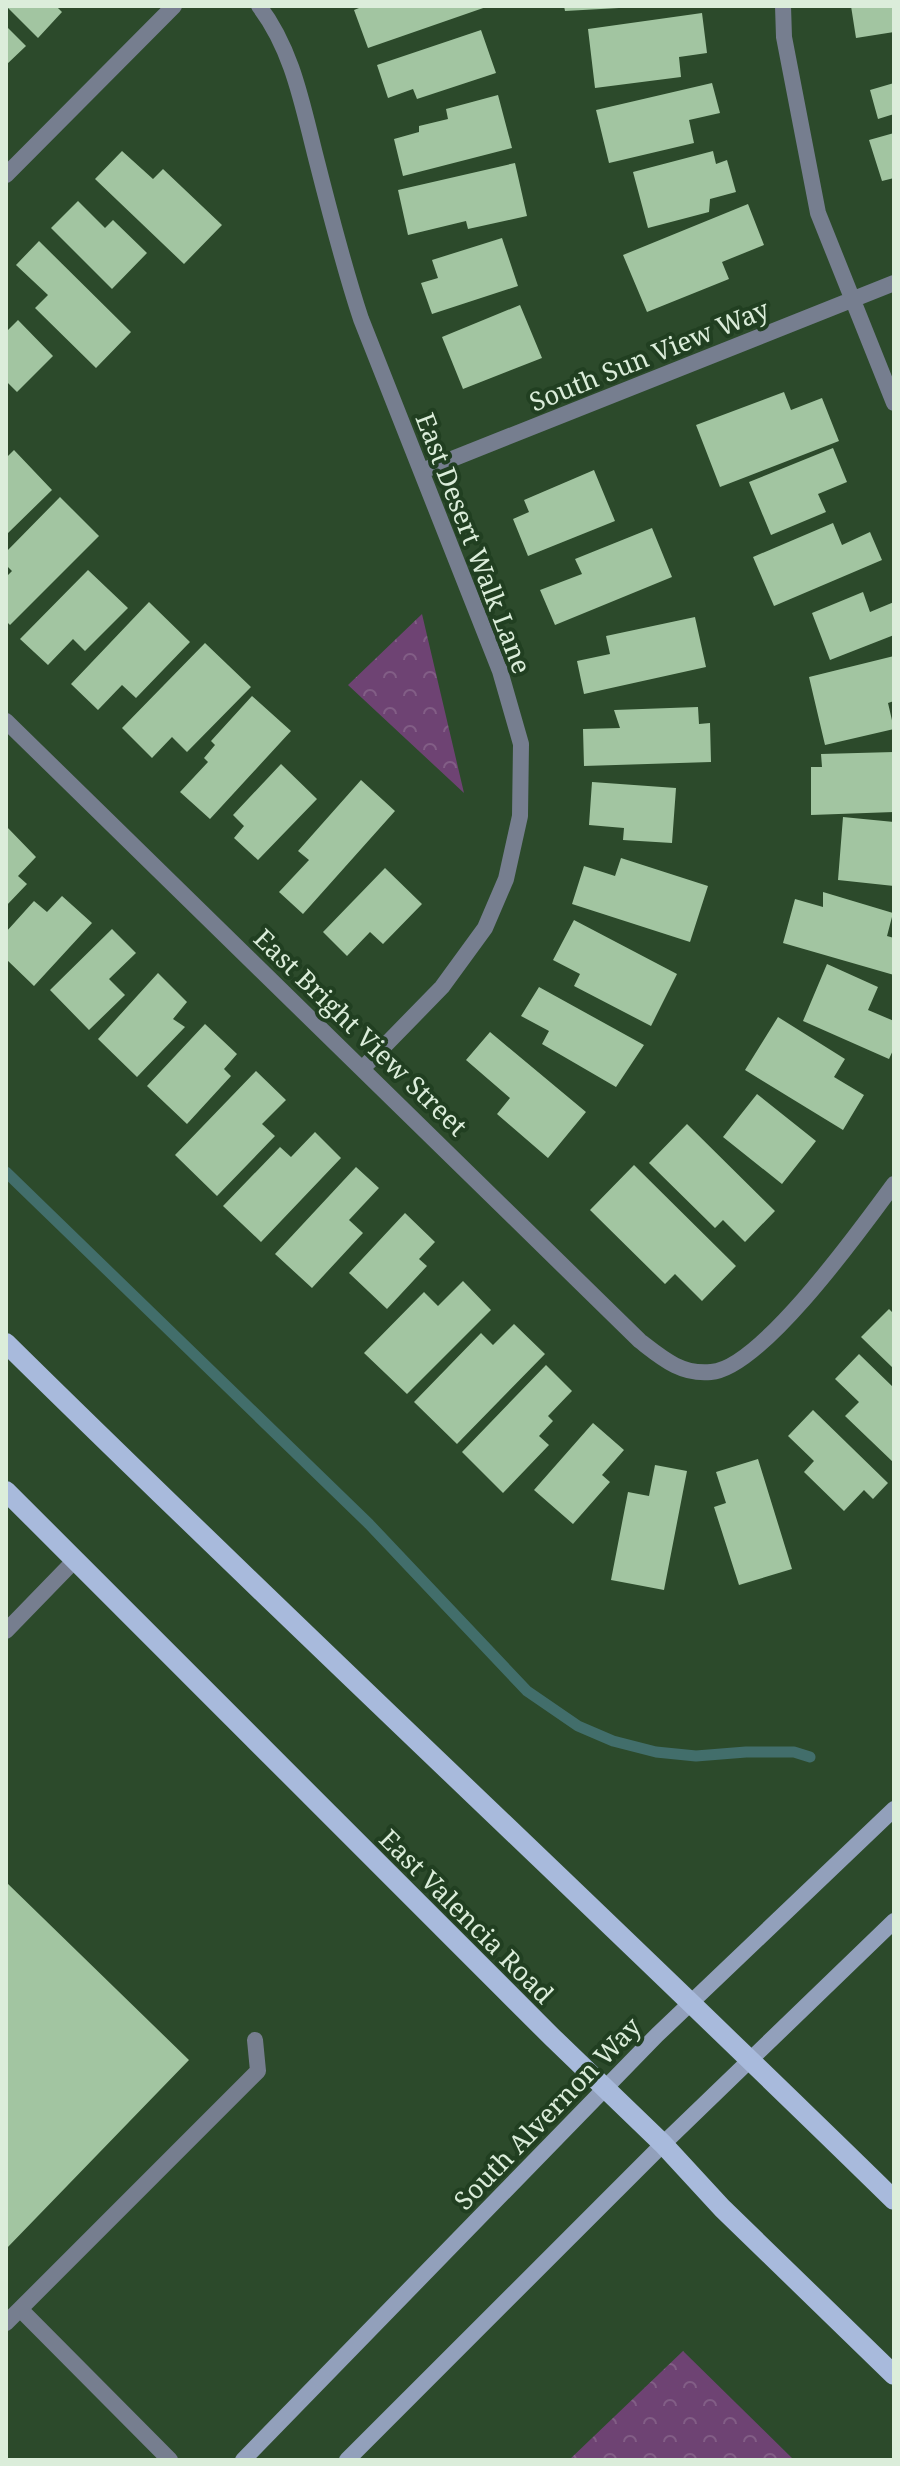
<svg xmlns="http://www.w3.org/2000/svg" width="900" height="2466" viewBox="0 0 900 2466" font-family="'Noto Serif',serif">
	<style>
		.park { fill: url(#park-crowns) }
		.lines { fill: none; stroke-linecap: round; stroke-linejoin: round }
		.stream { stroke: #426e6b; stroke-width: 11 }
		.building { fill: #a2c5a1 }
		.lane { stroke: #767e8f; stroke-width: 16 }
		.street { stroke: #767e8f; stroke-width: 16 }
		.secondary { stroke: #92a0bb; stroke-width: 16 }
		.primary { stroke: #a8badc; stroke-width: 20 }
		.labels { text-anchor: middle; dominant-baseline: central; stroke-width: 8; stroke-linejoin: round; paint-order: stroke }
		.street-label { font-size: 26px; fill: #dbedda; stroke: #213f21 }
	</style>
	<defs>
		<pattern id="park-crowns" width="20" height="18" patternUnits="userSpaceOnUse" patternTransform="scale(2)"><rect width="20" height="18" fill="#6e4373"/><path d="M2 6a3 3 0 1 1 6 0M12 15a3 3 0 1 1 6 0" fill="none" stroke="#825e86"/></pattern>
	</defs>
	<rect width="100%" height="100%" fill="#2c4a2b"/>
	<path class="park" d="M422,614l42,179 -116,-108z
		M683,2351l111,109h-225z"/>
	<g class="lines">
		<path class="stream" d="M6,1172l363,352 158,167 51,35 35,15 43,11 40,4 50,-4h48l16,5"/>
	</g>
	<path class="building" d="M6,6h50l6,6 -24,26z
		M364,6h125l-121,42 -14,-38z
		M564,6h55v2l-54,3z
		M851,6h43v26l-38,6z
		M702,13l5,40 -28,4 2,20 -86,11 -7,-59z
		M6,26l20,20 -20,19z
		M481,30l15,43 -79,26 -4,-10 -25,9 -11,-33z
		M712,83l8,30 -31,7 5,23 -85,20 -13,-53z
		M894,83v31l-16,5 -8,-29z
		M498,95l14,53 -109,28 -9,-37 25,-7v-6l29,-7 -2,-10z
		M894,133v45l-12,3 -13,-41z
		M122,151l31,28 10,-10 59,56 -38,39 -89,-85z
		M713,151l3,13 11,-4 9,32 -26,7 -1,13 -61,16 -15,-56z
		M515,163l12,53 -59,13 -2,-8 -58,14 -10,-45z
		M78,201l27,27 8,-8 34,33 -35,36 -61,-61z
		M748,204l16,41 -42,17 7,17 -82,33 -24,-57z
		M502,238l16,48 -86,28 -11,-31 17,-5 -6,-18z
		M39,241l92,91 -35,36 -61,-60 13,-13 -32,-30z
		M520,305l22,53 -79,31 -21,-52z
		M18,320l35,36 -36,36 -11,-11v-49z
		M784,392l7,18 31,-12 17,43 -119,46 -24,-62z
		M833,448l14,34 -29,12 8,18 -55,23 -22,-53z
		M14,450l38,40 -46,45v-77z
		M594,470l21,51 -87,35 -15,-37 16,-7 -5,-12z
		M60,497l39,39 -89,89 -4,-4v-44l6,-6 -6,-6v-13z
		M833,523l9,22 28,-13 12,28 -108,46 -21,-49z
		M652,528l20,49 -117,48 -15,-35 42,-16 -7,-15z
		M88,570l40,38 -43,43 -12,-12 -25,26 -28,-26z
		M863,592l7,20 24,-10v33l-64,25 -18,-47z
		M149,602l41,40 -54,56 -14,-13 -24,25 -27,-26z
		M695,617l11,50 -122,27 -7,-33 33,-7 -4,-18z
		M205,643l46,44 -64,65 -15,-15 -20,21 -30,-30z
		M894,656v45l-6,2 6,26 -69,16 -16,-68z
		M252,696l39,35 -81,88 -30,-27 28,-30 -4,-4 11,-13 -4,-4z
		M698,707l1,17 11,-1 1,39 -127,4 -1,-37 37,-1 -6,-18z
		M894,752v60l-83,3v-48h11l-1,-13z
		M281,764l36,35 -59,61 -24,-22 10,-12 -11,-11z
		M361,780l34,31 -92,103 -24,-22 30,-32 -11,-9z
		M592,782l84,6 -4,55 -49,-3 1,-12 -35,-3z
		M843,817l51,5v64l-56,-6z
		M6,826l30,31 -18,19 9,8 -21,22z
		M621,858l87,28 -18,56 -118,-38 12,-38 31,10z
		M385,868l37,36 -39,40 -13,-12 -23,24 -24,-24z
		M823,892l70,21 -6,23 7,2v37l-111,-32 12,-44 28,8z
		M62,896l30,27 -58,63 -28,-27v-27l28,-31 13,11z
		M574,920l103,54 -26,52 -77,-40 6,-12 -27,-14z
		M112,929l24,24 -27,26 16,16 -36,35 -39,-40z
		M827,964l51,23 -10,23 26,11v27l-5,11 -86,-38z
		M158,973l29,29 -14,17 12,8 -48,50 -39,-38z
		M539,987l105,58 -28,42 -74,-43 7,-13 -28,-15z
		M778,1017l67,42 -11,18 30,18 -21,35 -98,-60z
		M205,1024l32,30 -13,15 7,7 -44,48 -40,-38z
		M490,1032l96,80 -38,46 -51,-44 13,-16 -44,-38z
		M256,1071l30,29 -24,24 13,12 -58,60 -42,-41z
		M757,1094l59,47 -34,43 -59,-47z
		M687,1124l88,87 -30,31 -22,-22 -8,8 -66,-65z
		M315,1132l26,26 -80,84 -38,-36 57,-59 11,10z
		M634,1165l102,101 -34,35 -27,-27 -10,10 -75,-74z
		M356,1167l23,21 -30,32 14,13 -51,55 -37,-34z
		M405,1213l30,29 -16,17 8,7 -40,43 -38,-36z
		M463,1281l28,29 -84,84 -43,-41 60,-61 14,14z
		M889,1309l5,5v55l-33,-32z
		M514,1324l31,30 -88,90 -43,-42 67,-69 12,12z
		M859,1354l35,34v75l-49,-47 14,-14 -24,-23z
		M546,1365l26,26 -24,25 5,5 -14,15 10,9 -46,48 -41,-41z
		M813,1410l75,73 -15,16 -9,-9 -20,21 -40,-39 10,-11 -26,-25z
		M593,1423l31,27 -22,25 8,7 -37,42 -39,-34z
		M758,1459l34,110 -53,16 -25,-78 12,-4 -10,-31z
		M655,1465l32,6 -23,119 -53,-10 17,-88 21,4z
		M6,1882l183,178 -183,189z"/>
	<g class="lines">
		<path class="lane" d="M6,1631l68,-70
			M20,2309l150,151
			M6,2323l252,-252 -3,-31"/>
		<path class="street" d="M259,6c33,43 43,97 56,148 14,55 28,111 46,165l139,352 21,73 -1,72 -14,63 -21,49 -43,59 -79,81
			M783,6l1,31 34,176 76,190
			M6,175l168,-169
			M422,471l472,-188
			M6,721l634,620c22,17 41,34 71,31 50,-3 152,-146 183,-188"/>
		<path class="secondary" d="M243,2460l414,-425 237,-226
			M347,2460l316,-316 231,-223"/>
		<path class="primary" d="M6,1343c293,289 594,569 888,857
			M6,1491l546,546 111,107 59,64 172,167"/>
	</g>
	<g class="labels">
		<g class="street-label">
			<text transform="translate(649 355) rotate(-22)">South Sun View Way</text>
			<text transform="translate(474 543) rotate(69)">East Desert Walk Lane</text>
			<text transform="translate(361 1032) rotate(44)">East Bright View Street</text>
			<text transform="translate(467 1916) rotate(45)">East Valencia Road</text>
			<text transform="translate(547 2113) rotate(-46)">South Alvernon Way</text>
		</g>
	</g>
	<rect width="900" height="2466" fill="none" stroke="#dbedda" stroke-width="16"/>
</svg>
